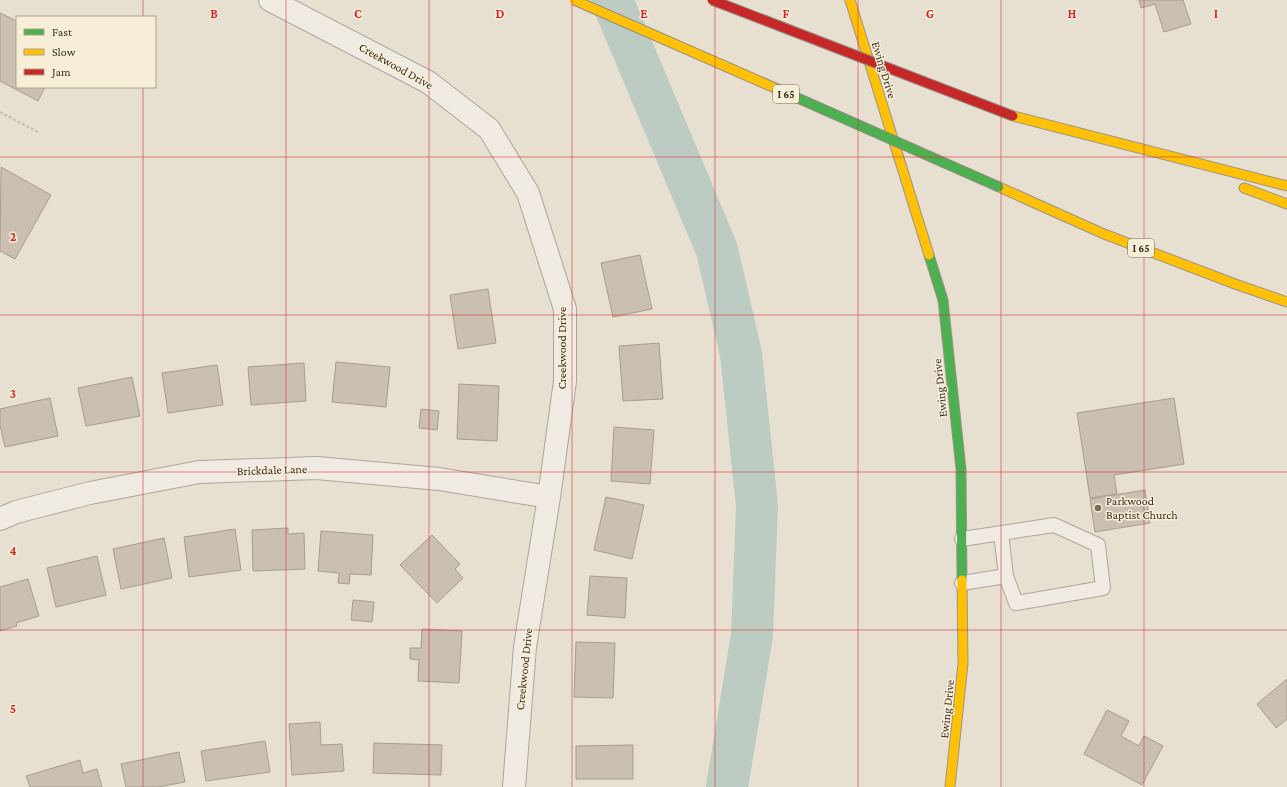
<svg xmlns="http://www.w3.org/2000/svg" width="1287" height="787" viewBox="0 0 1287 787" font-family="'Crimson Pro',serif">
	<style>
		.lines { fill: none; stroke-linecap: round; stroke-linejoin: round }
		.river { stroke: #bcccc2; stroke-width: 42 }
		.building { fill: #cbbfb2; stroke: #a89c90 }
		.lane-casing { stroke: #ada599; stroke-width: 16 }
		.street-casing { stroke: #ada599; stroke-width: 24 }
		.fast-casing { stroke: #9c958a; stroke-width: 11 }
		.slow-casing { stroke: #9c958a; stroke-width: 11 }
		.path { stroke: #c8c2b9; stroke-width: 2.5; stroke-dasharray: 3 2; stroke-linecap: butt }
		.lane { stroke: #efebe3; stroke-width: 14 }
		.street { stroke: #efebe3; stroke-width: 22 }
		.fast { stroke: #4caf50; stroke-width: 9 }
		.slow { stroke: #ffc107; stroke-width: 9 }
		.fast-bridge-casing { stroke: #928b80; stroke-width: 11; stroke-linecap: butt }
		.slow-bridge-casing { stroke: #928b80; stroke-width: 11; stroke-linecap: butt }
		.jam-bridge-casing { stroke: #928b80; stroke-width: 11; stroke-linecap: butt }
		.fast-bridge { stroke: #4caf50; stroke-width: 9 }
		.slow-bridge { stroke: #ffc107; stroke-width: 9 }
		.jam-bridge { stroke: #c62828; stroke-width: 9 }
		.grid { fill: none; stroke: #d62828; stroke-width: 1; stroke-opacity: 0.55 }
		.poi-dot { fill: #786c5e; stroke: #f7eed8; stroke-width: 1.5 }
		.labels { text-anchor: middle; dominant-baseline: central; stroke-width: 3; stroke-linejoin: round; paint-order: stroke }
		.shield { fill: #f7eed8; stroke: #756857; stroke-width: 1 }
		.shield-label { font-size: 11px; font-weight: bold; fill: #3d2e20 }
		.street-label { font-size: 12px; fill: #3d2e20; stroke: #f7eed8 }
		.poi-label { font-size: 12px; fill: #3d2e20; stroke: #f7eed8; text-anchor: start }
		.grid-label { font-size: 13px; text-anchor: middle; font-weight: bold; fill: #d62828; stroke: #f7eed8; stroke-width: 3; stroke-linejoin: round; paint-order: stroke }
	</style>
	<rect width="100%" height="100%" fill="#e7e0d1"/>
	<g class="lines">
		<path class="river" d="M612,0l105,250 24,104 16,152 -5,129 -25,152"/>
	</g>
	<path class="building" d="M1139,0h44l8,24 -27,8 -9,-28 -14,4z
		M0,13l17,8v66h28l-7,14 -38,-20z
		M1,167l50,28 -36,64 -15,-8z
		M640,255l12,54 -39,8 -12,-54z
		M488,289l8,54 -38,6 -8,-54z
		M659,343l4,56 -40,2 -4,-55z
		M336,362l54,5 -4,40 -54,-5z
		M304,363l2,38 -55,4 -3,-38z
		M217,365l6,40 -55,8 -6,-40z
		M132,377l8,39 -54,10 -8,-38z
		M459,384l40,2 -2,55 -40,-2z
		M50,398l8,38 -53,11 -5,-22v-16z
		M1174,398l10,66 -70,11 3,19 -27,4 -13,-85z
		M421,409l18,2 -2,19 -18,-2z
		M614,427l40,3 -4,54 -39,-3z
		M1145,490l5,33 -55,9 -5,-33z
		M606,497l38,8 -12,54 -38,-9z
		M288,528v6l16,-1 1,36 -52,2 -1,-41z
		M235,529l6,41 -52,7 -5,-40z
		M321,531l52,4 -2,40 -21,-1 -1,10 -11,-1 1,-10 -21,-2z
		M432,535l28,29 -5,5 8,9 -26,25 -37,-38z
		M164,538l8,40 -51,11 -8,-40z
		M97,556l9,39 -50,12 -9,-39z
		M590,576l37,2 -2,40 -38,-3z
		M28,579l11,37 -23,7 1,3 -17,5v-44z
		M353,600l21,2 -2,20 -21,-2z
		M422,629l40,2 -3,52 -41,-2 1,-21 -9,-1v-11h11z
		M576,642l39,1 -2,55 -39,-1z
		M1287,679v40l-11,9 -19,-24z
		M1107,710l22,11 -8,15 18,10 5,-10 19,10 -21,39 -58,-31z
		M320,722l1,23 21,-1 2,27 -52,4 -3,-51z
		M265,741l5,31 -64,9 -5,-30z
		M374,743l68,2 -1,30 -68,-2z
		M633,745v34h-57v-33z
		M179,752l6,30 -27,5h-32l-5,-23z
		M80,760l3,13 14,-4 5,18h-72l-4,-11z"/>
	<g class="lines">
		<g class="lane-casing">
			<path id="lane" d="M1001,533l5,43
				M962,539l92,-14 44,20 5,43 -87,15 -10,-27 -44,7"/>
		</g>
		<g class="street-casing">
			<path id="street" d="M270,0l158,82 61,47 39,64 37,116v72l-16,116 -24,150 -11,140
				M0,519l16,-7 74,-19 109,-21 118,-4 122,11 110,18"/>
		</g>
		<g class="fast-casing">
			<path id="fast" d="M929,255l14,45 18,169 1,111"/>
		</g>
		<g class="slow-casing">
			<path id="slow" d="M850,0l79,255
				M1013,116l274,70
				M999,187l105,47 131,50 52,18
				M1244,188l43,16
				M950,787l13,-123 -1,-84"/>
		</g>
		<path class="path" d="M0,112l38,20"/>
		<use href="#lane" class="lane"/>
		<use href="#street" class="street"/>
		<use href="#fast" class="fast"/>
		<use href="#slow" class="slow"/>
		<g class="fast-bridge-casing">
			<path id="fast-bridge" d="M784,92l215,95"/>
		</g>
		<g class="slow-bridge-casing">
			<path id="slow-bridge" d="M574,0l210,92"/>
		</g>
		<g class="jam-bridge-casing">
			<path id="jam-bridge" d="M712,0l301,116"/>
		</g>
		<use href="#fast-bridge" class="fast-bridge"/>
		<use href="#slow-bridge" class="slow-bridge"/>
		<use href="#jam-bridge" class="jam-bridge"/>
	</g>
	<path class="grid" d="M143,0v17M286,0v787M429,0v787M572,0v787M715,0v787M858,0v787M1001,0v787M1144,0v787M143,87v700M0,157h1287M0,315h1287M0,472h1287M0,630h1287"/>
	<circle class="poi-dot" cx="1098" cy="508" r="4"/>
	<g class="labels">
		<g class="shield">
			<rect x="773" y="85" width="26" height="18" rx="3"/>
			<rect x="1128" y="239" width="26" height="18" rx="3"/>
		</g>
		<g class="shield-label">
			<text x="786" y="94">I 65</text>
			<text x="1141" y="248">I 65</text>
		</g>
		<g class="street-label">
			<text transform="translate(396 66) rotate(29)">Creekwood Drive</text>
			<text transform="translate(884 70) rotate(73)">Ewing Drive</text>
			<text transform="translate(562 348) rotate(-90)">Creekwood Drive</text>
			<text transform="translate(940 388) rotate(-96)">Ewing Drive</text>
			<text transform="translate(272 470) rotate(-2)">Brickdale Lane</text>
			<text transform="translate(524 669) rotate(-84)">Creekwood Drive</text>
			<text transform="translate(947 709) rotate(-84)">Ewing Drive</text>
		</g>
		<g class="poi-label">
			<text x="1106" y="501">Parkwood<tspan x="1106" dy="14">Baptist Church</tspan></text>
		</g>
	</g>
	<g class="grid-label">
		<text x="214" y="18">B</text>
		<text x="358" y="18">C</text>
		<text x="500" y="18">D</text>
		<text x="644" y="18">E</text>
		<text x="786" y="18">F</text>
		<text x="930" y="18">G</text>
		<text x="1072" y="18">H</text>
		<text x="1216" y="18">I</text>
		<text x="13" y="241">2</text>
		<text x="13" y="398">3</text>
		<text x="13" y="555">4</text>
		<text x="13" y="713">5</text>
	</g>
	<rect x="16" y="16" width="140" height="72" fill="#f7eed8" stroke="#ada18e"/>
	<rect x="24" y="29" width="20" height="6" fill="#4caf50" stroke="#ada18e"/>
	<text x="52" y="36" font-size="12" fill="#3d2e20">Fast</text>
	<rect x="24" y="49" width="20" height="6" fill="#ffc107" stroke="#ada18e"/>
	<text x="52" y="56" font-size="12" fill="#3d2e20">Slow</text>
	<rect x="24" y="69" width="20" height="6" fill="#c62828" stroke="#ada18e"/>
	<text x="52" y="76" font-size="12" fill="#3d2e20">Jam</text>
</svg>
